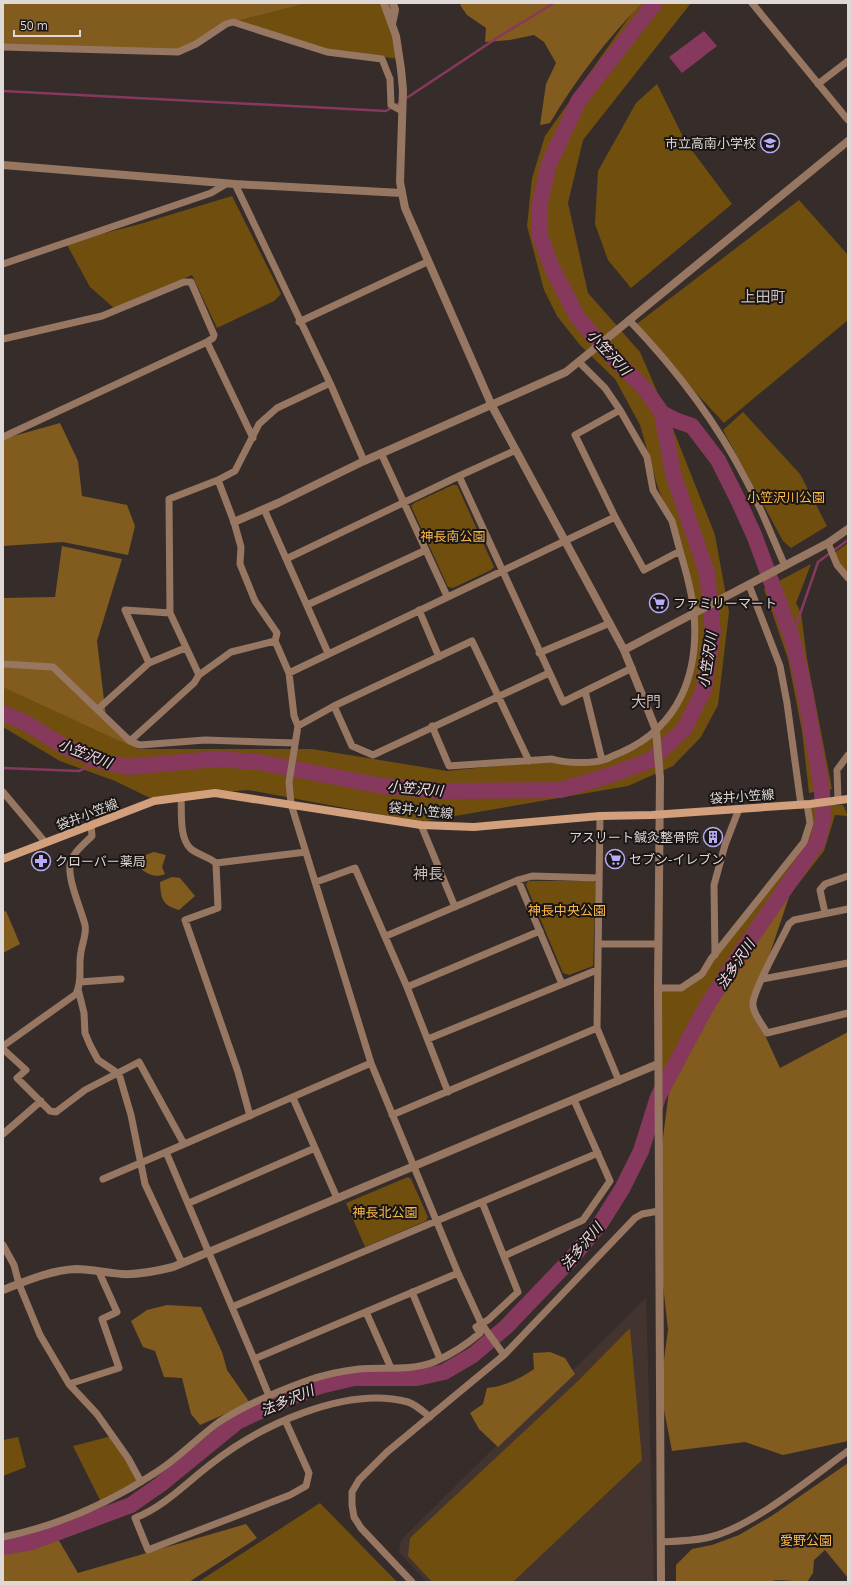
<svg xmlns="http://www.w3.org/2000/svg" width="851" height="1585" viewBox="0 0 851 1585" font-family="'Open Sans','Noto Sans JP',sans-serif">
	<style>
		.built { fill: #443430 }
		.green { fill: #704e0e }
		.forest { fill: #815c1e }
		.water { fill: #87395d }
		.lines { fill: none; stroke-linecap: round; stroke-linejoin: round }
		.stream { stroke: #87395d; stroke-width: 2.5 }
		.river { stroke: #87395d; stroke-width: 16 }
		.minor { stroke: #977761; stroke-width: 7 }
		.tertiary { stroke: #977761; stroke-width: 8 }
		.secondary { stroke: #d2a07c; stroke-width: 8 }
		.labels { text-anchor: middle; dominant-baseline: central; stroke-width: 4; stroke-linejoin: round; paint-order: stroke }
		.poi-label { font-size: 13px; fill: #ded8d6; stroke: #1a1615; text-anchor: start }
		.park-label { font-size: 13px; fill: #fab84b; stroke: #1a1615 }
		.street-label { font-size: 13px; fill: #ded8d6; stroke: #1a1615 }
		.water-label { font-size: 14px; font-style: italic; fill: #f2dae3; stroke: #1a1615 }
		.quarter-label { font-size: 15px; fill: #cabebb; stroke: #1a1615 }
	</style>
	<rect width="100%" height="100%" fill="#362d2a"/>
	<path class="built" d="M646,1298l8,284h-227l-28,-30 2,-12z"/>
	<path class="green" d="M308,3h76l16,56 -79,-9 -88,-28z
		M639,3h52l-108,137 -15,63 20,90 52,59 31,72 44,111 14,77 -11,93 -17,32 -28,29 -45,20 -208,36 -172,-32 -98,8 -35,-17 -55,-20 -57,-34v-42l134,64h175l135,22 107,-11h59l52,-34 14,-24 14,-47 -4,-72 -17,-59 -14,-36 -18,-63 -25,-46 -35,-34 -23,-29 -13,-26 -17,-64 5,-48 13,-42z
		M657,84l28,57 47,63 -101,84 -23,-28 -13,-36 3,-53 38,-68z
		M232,196l49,98 -7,7 -57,27 -25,-53 -78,33 -24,-21 -24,-44 74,-19z
		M799,200l49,55v65l-124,103 -90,-97z
		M743,412l57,62 27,52 -36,22 -8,-7 -60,-111z
		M453,485h4l37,82 -3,3 -38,18 -5,-1 -37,-81 3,-3z
		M848,543v35l-15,-24z
		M811,564l-15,39 5,10 6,46 25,130 -23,4 -7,-62 -14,-72 -24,-70z
		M807,804l36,1 5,11 -13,-1 -11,36 -36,46 -70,103 -47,88 -9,-8 -4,-92h23l21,-14 102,-132 6,-19z
		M528,881h65l3,2 -3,83 -24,9 -6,-2 -37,-88z
		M408,1177l3,2 17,38 -2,4 -61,26 -19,-44z
		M630,1328l12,132 -129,122h-81l-24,-26 2,-18 167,-156z
		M112,1436l29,46 -40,20 -28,-56z
		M18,1437l8,30 -23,9v-36z
		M320,1503l77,79h-199z"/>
	<path class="forest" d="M3,3h305l-75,19 -55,30 -175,-5z
		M464,3h178c-35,36 -66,76 -92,120l-10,2 6,-41 10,-21 -12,-21 -10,-7 -24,5 -25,2 1,-14 -19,-13 -7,-10z
		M60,423l18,38 4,35 45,9 8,21 -7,29 -65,-13 -60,4v-107z
		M62,546l60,13 -25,82 9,76 34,28 -3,4 -134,-62v-89l52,-1z
		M154,852l12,3 -4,12 3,7c-12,6 -26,-4 -31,-15z
		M172,877l8,1 15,18 -16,14c-17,-5 -18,-11 -19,-28z
		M790,894l-38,113 28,61 68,-36v409l-65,14 -38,-13 -73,9 -12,-62 8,-59 -9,-82v-79l10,-78 49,-91z
		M6,911l14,33 -17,9v-41z
		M167,1305l34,2 21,45 5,18 23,33 -50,22 -9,-11 -9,-36 -18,-1 -9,-26 -12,-4 -12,-26 16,-11z
		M550,1352l15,6 10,16 -77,73 -19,-18 -9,-16 13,-9 4,-16c18,-2 32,-9 47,-19l-1,-16z
		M848,1463v115l-23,-28 -11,10 -1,13 -6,9c-11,0 -30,-4 -39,0h-92v-17l16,-16 20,-4 27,-10 34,-20z
		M246,1524l11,14 -68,44h-186v-32l21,-1 34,-10 20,34z"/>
	<path class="water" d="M704,31l13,15 -35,27 -13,-16z"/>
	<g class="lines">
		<path class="stream" d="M3,91l383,20 15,-9
			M405,99l95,-63 54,-33
			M794,644l3,-21 21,-61 30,-22
			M3,768l76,3 21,-10"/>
		<path class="river" d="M3,713l23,10 37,23 37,15 28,6 88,-8 42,3 124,24 59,5 119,-1 48,-14 43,-16 34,-32 19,-39 9,-57 -6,-59 -34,-99 -11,-61 -17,-24 -33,-32 -34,-39 -25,-48 -13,-34v-33l9,-39 30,-64 76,-97
			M3,1547l29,-5 99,-37 30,-21 76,-62 44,-21 39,-15 34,-8h63l27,-6 29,-17 33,-28 66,-69 28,-34 22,-35 19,-38 17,-54 48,-90 38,-59 74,-107 5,-21 -1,-30 -18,-102 -10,-44 -13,-36 -27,-73 -15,-33 -21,-42 -26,-34 -17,-6 -13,-7"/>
		<path class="minor" d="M752,3l96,117
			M3,47l175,5 18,-8 30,-20 7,-2 94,30 55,7 8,20 1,26 11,6
			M818,84l30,-23
			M235,184l95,199 34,78
			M3,264l208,-71 15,-9
			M629,320c46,48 87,101 117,160 15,27 26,57 39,86
			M299,322l128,-60
			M3,339l99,-23 82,-34h7l23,53 -1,3 -6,4
			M579,362l26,26 15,22 27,47 6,33 19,31 8,30 -36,19 -29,-53 -40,-82 45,-25
			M3,437l204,-95 46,96
			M381,453l66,143
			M459,476l57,-26
			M218,480l16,42 7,25 -1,17 15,37 22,32 -2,8 14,32 5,43 4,10 -9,56 2,22 80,259 87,210 23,50 23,32
			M264,509l64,144
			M828,543l9,22 11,13
			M286,559l173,-83 104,226 69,-34
			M749,585l31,81 7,37 14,102
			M307,605l119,-55
			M419,610l20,47
			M539,653l71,-30
			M149,663l-24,-53 45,3
			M3,664l50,3 77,74 10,4 65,-5 90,3
			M289,673l326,-156
			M199,675l-29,-62 -1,-114 49,-19 17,-9 24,-47 18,-16 53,-25
			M585,691l17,69
			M334,706l18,40 21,9 176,-82
			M98,709l51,-46 36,-15
			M298,726l36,-20 138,-65 57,120
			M432,726l17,40 103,-7c12,4 39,5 51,1 7,-2 13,-6 19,-8 58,-26 77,-79 72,-139 -2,-21 -8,-42 -14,-62
			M130,741l64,-58 5,-8 32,-23 44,-11
			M3,792l42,50
			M181,797c1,15 -2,40 9,51 4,5 19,9 26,15l2,45 -33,12 53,152 12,44
			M838,800l-1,-30 11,-15
			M600,816l-3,212 22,53
			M421,825l34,82
			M216,863l90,-11
			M518,880l44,104
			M316,882l39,-14 52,119 41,105
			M848,909l-54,11 -5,4c-7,15 -38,70 -36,81 0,9 10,20 14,28l81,-20
			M825,913l-5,-23 5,-6 23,-8
			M386,936l132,-56 14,-4 67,2
			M599,944h59
			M715,955l-1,-70 11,-40 14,-36
			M762,979l86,-16
			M80,982l41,-3
			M407,987l133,-56
			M658,988h23l21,-14 9,-15 93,-117 6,-19 -3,-19
			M78,989l6,24 1,20 5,12 8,15 21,14 12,41 14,69 37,79
			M428,1039l169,-69
			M3,1046l73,-52c7,-14 2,-28 5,-42 1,-8 6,-19 4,-27 -4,-16 -17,-44 -15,-60 2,-12 14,-21 22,-29l-1,-11
			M3,1049l23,21 -9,8 33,33 6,1 29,-22 54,-28 45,82
			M371,1063l-205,89 88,207 204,-86
			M293,1098l44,100
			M392,1115l205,-87
			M3,1134l38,-33
			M103,1179l63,-27
			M189,1203l126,-55
			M3,1245l11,20 5,19 21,51 29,49 28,30 31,44 13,24
			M504,1256l79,-36 27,-39 -36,-81
			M412,1292l28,67
			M232,1307l366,-154
			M366,1312l25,56
			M254,1359l15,37
			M69,1384l50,-16 -17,-49 15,-7 -18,-40
			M285,1420l24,53 -3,13 -16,9 -142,55 -13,-32c30,-12 51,-35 76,-54 48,-38 135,-79 197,-62 7,2 16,10 22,15
			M3,1537c54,-11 106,-34 152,-64 23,-14 42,-35 64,-51 26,-17 57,-30 87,-41 17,-6 35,-10 53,-12 24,-2 52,2 75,-7 16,-7 32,-17 46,-29l-4,-6 12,-7 30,-28 -36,-90
			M661,1542c16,-1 34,-1 49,-5 42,-10 102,-60 138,-86
			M412,1582l-51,-54 -7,-11 -2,-12v-13l7,-12 28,-28 117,-97 131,-137 7,-4 17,-3"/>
		<path class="tertiary" d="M384,3l12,33 5,33 2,21 -3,92 5,26 87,198 132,244 32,80 4,48 -2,210 3,594
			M392,24l3,-14 -2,-7
			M3,165l232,19 167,9
			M234,522l44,-19 86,-42 202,-89 282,-231
			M624,650l204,-107 20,-14
			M3,1290c23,-9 48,-20 73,-21 15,0 31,4 46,5 17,1 35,-3 51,-7l485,-203"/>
		<path class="secondary" d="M3,859l151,-58 61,-8 206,32 53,2 126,-11 52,-1 158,-11 38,-5"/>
	</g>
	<defs>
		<g id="school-ring" transform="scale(1)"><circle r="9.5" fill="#1a1615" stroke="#b8abf7" stroke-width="1.5"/><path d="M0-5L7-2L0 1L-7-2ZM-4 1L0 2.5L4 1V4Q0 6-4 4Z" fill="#b8abf7"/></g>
		<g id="supermarket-ring" transform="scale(1)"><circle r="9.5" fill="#1a1615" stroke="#b8abf7" stroke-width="1.5"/><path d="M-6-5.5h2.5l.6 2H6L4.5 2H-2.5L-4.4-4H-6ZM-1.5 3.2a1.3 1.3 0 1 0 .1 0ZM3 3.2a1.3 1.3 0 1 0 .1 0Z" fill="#b8abf7"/></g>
		<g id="building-ring" transform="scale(1)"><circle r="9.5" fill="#1a1615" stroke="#b8abf7" stroke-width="1.5"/><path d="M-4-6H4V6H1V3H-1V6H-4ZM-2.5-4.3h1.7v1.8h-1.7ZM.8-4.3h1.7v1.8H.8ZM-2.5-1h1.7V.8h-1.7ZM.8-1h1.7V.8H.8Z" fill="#b8abf7"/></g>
		<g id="pharmacy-ring" transform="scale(1)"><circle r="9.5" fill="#1a1615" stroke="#b8abf7" stroke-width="1.5"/><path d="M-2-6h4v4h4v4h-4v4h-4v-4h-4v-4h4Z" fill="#b8abf7"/></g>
	</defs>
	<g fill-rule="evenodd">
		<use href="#school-ring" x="770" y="143"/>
		<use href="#supermarket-ring" x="659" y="603"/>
		<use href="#building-ring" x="713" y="837"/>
		<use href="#supermarket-ring" x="615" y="859"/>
		<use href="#pharmacy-ring" x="41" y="861"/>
	</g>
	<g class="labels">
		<g class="poi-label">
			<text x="756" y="143" text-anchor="end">市立高南小学校</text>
			<text x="673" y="603">ファミリーマート</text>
			<text x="699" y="837" text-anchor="end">アスリート鍼灸整骨院</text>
			<text x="629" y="859">セブン-イレブン</text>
			<text x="55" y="861">クローバー薬局</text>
		</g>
		<g class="park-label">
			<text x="786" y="497">小笠沢川公園</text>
			<text x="453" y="536">神長南公園</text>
			<text x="567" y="910">神長中央公園</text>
			<text x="385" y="1212">神長北公園</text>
			<text x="806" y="1540">愛野公園</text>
		</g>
		<g class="street-label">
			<text transform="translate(742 796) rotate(-4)">袋井小笠線</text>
			<text transform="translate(421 810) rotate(6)">袋井小笠線</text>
			<text transform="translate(87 814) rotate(-21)">袋井小笠線</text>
		</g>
		<g class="water-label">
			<text transform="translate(609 352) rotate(47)">小笠沢川</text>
			<text transform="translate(707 660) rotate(-81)">小笠沢川</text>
			<text transform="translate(85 753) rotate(21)">小笠沢川</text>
			<text transform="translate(415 788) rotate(5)">小笠沢川</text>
			<text transform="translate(735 964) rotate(-56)">法多沢川</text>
			<text transform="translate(581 1246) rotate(-50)">法多沢川</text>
			<text transform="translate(287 1400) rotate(-23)">法多沢川</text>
		</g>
		<g class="quarter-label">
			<text x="763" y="296">上田町</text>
			<text x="646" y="701">大門</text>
			<text x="428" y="873">神長</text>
		</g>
	</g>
	<rect width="851" height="1585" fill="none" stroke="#ded8d6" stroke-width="8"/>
	<path d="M14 30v6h66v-6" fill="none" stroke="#ded8d6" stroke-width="2"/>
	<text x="20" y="30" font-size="12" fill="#ded8d6" stroke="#1a1615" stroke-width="3" paint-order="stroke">50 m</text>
</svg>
